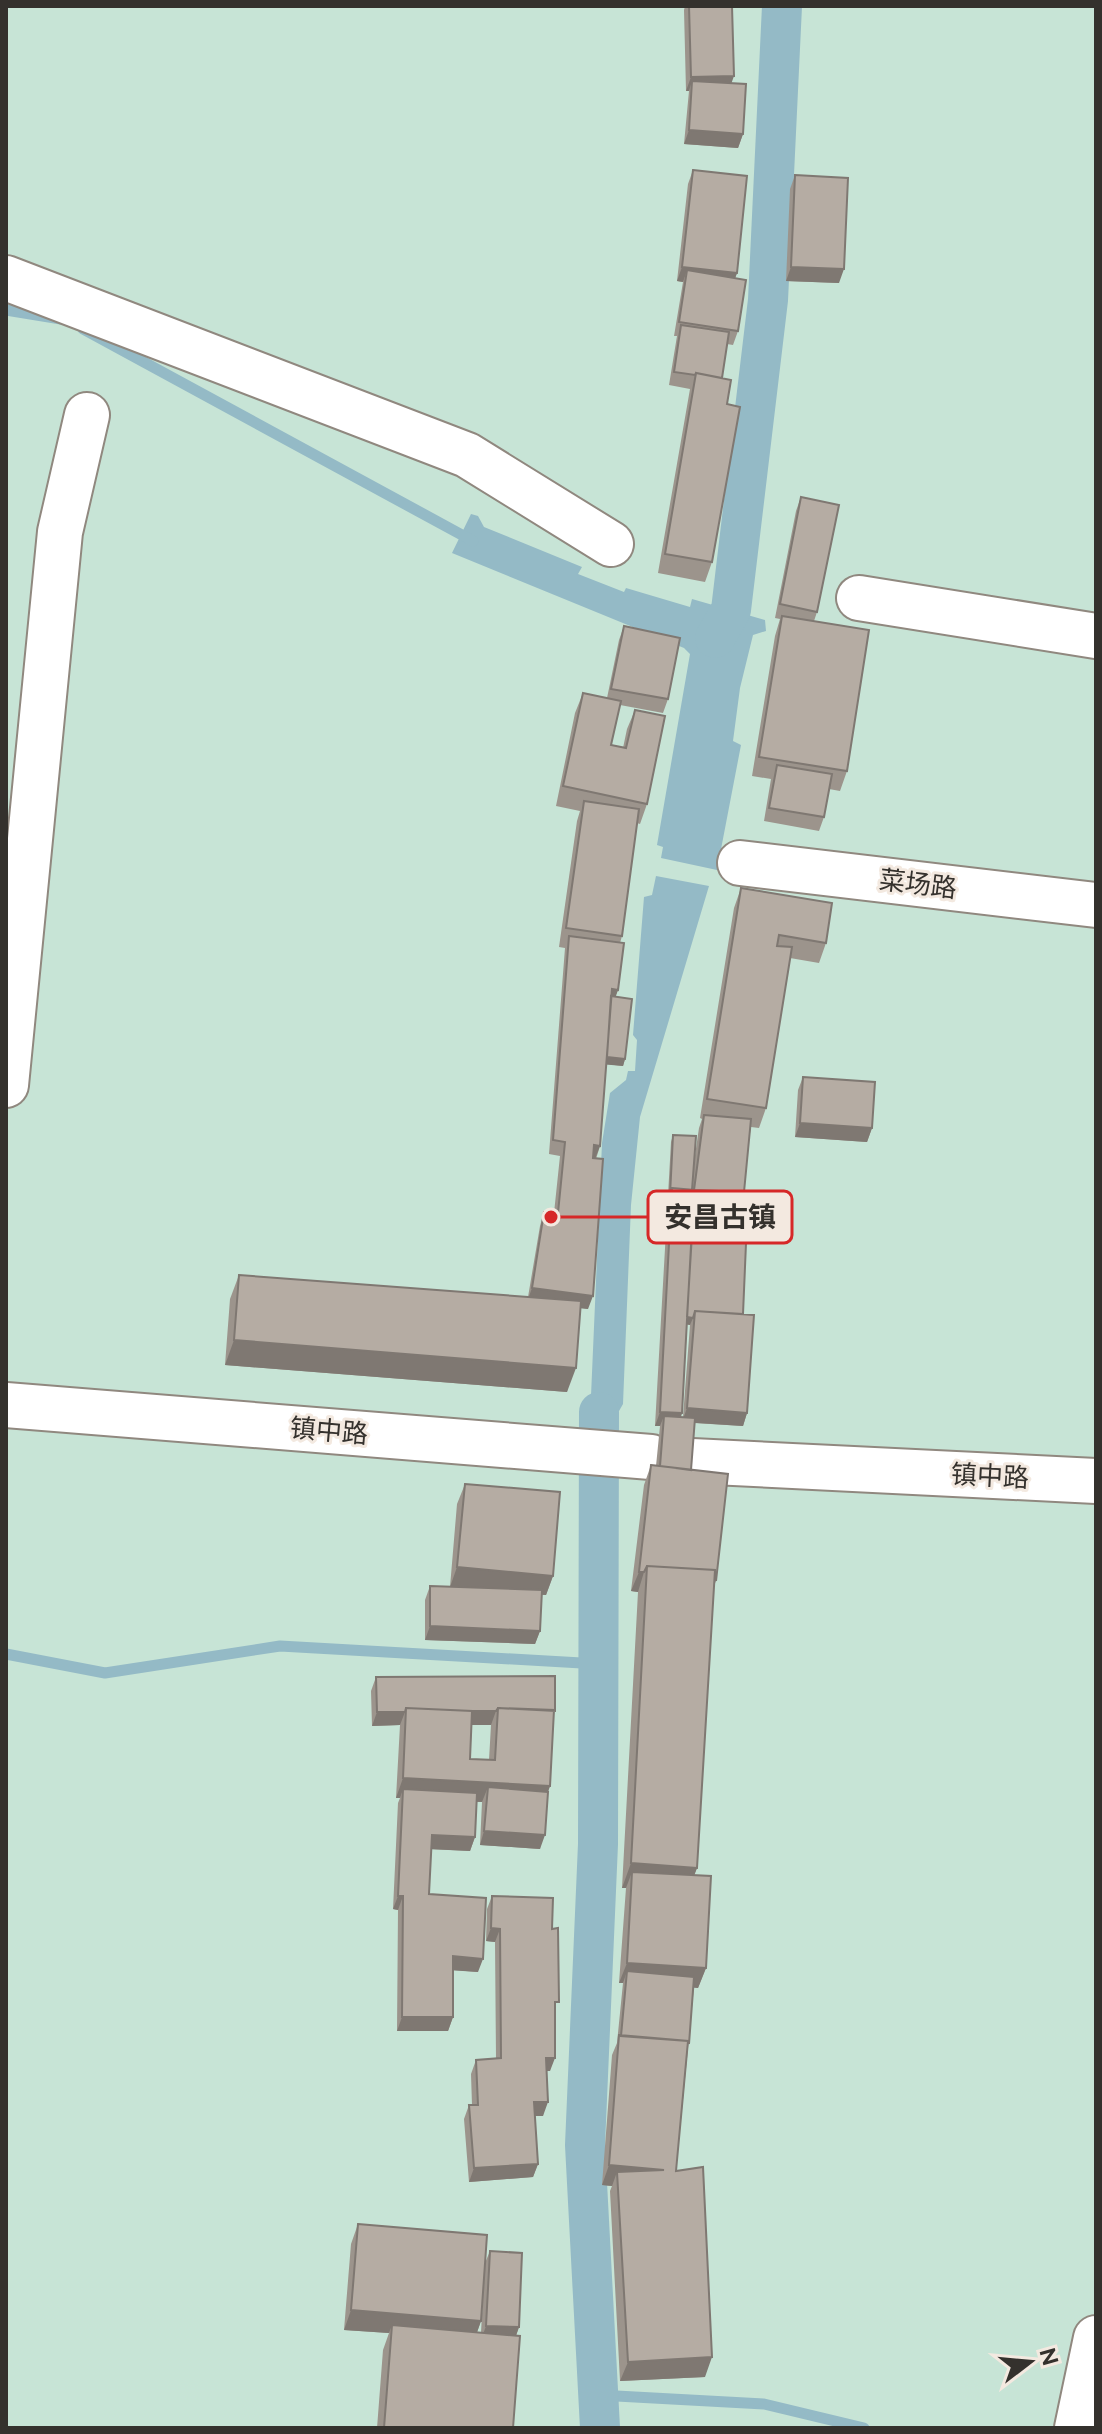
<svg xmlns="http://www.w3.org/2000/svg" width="1102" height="2434" viewBox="0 0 1102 2434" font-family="Raleway,'Noto Sans SC',sans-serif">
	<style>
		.green { fill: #c7e4d6 }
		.water { fill: #94bac6 }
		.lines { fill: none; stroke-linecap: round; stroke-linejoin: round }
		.stream { stroke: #94bac6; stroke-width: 11 }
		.canal { stroke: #94bac6; stroke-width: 40 }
		.minor-casing { stroke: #90887f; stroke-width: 48 }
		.minor { stroke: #fff; stroke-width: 44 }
		.wall { fill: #9c948c; fill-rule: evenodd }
		.shaded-wall { fill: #7f7872 }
		.building { fill: #b5aca3; stroke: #7f7872; stroke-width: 2 }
		.labels { text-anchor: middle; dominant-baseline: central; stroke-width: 6; stroke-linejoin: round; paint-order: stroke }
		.street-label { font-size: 26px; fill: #34312d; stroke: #f3e9e0 }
		.leader { fill: none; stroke: #d62828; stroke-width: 3 }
		.callout-dot { fill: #d62828; stroke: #f3e9e0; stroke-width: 3 }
		.callout { fill: #f3e9e0; stroke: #d62828; stroke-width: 3 }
		.callout-label { font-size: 28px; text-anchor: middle; font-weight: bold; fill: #34312d }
	</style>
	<rect width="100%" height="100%" fill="#f3e9e0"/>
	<path class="green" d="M6,6h1090v2422h-1090z"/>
	<path class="water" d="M471,514l7,2 6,11 98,40 -4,7 46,18 2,-4 64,19 2,-8 73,21 1,11 -13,4 -13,53 -7,53 8,4 -24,125 -56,-12 2,-11 -6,-2 33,-191 -6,-6 -232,-95z
		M656,876l53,10 -69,231 -9,88 -8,199 -4,7 -11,4 -9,-3 -8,-16 11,-253 8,-50 16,-13 2,-9h7l2,-31 -4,-5 11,-138 8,-2z"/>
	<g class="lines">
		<path class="stream" d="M6,310l55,9
			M83,329l390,212
			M6,1654l99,19 175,-27 319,18
			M598,2395l166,9 100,24"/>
		<path class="canal" d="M715,638l16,-28 37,-310 14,-294
			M599,1412l-1,432 -13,301 15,283"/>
		<g class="minor-casing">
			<path id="minor" d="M6,278l461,177 144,89
				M859,598l237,38
				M740,863l356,42
				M6,1085l54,-553 27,-117
				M6,1405l645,52
				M692,1461l404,20
				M1077,2428l19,-90"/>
		</g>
		<use href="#minor" class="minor"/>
	</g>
	<path class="wall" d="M685,6h47l-1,77 12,51 -5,14 -54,-4 5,-53h-3l-2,-81z
		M693,170l44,103 -2,5 3,53 -5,14 -6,-1 -5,34 5,26 -15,158 -7,20 -47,-9 32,-184 -21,-4 8,-49h-3l9,-54 -6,-1 11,-97z
		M795,175l44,108 -53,-2 4,-92z
		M801,497l16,115 -3,9 33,150 -7,20 -11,-2 -5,28 -5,14 -55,-10 7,-42 -19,-3 23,-140 5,-17 -5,-1 21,-107z
		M624,626l44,73 -5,14 -43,-8 -9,40 12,3 4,-19 8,-19 12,94 -7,20 -3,-1 -15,113 -2,7 -2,47 -3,7 10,62 -2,7 -17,-2 -6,82 -4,13 -8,150 -8,-1 -13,84 -342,-27 5,-66 9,-24 289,22 12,-71 4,-14 10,1 6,-57 -11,-2 16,-206 -6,-1 18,-126 3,-10 -24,-5 19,-93 8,-20 24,5 12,-58z
		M741,888l85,55 -7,20 -29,-5 -24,150 -7,20 -8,-1 -12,79 -46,-2v13l50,97 4,99 -4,13 -49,-3 -3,47 25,111 -2,5 -17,282 -3,7 12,93 -8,20 -4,-1 -18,184 29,206 -85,4 -10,-190 2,-5 -10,-1 10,-130 5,-12 6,-60h-4l7,-95h-4l16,-296 -7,-1 13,-106 7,-20 5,1 4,-40h-5l16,-284 2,-7 21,27 5,-34 3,-9 -2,-1 34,-210zM687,1324l3,1 -7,92h-2l1,-4z
		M803,1077l69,51 -5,14 -72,-5 3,-47z
		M465,1484l88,92 -7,19h-5l-1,36 -5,13 -110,-4v-40l5,-14 20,1 7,-83z
		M376,1677l178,37 -4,72 -2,6 -8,57 -60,-4 2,-43h-6l-1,35 -5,14 -39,-2 -2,45 49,78 -25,-2v47l-5,14h-51l1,-121 -5,-1 5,-106 2,-5h-4l4,-73 -28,1 -1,-35zM472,1725h19l-2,35 -19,-1z
		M492,1896l60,33 3,84 -5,58h-3l-4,45h-8l3,48 -5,13 -64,5 -5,-63 5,-14h3l-1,-31 5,-14 20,-2 -1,-116 -9,-1 1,-32z
		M358,2224l127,39 5,-12 29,76 -3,9 -3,92h-136l6,-78 6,-17 -45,-3 7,-86zM484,2276l-3,57 -4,-1 4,-11z"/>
	<path class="shaded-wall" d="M734,76l-5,14 -37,-9 -3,10h-3l5,-14z
		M689,130l54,4 -5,14 -54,-4z
		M682,267l55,6 -5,14 -45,-17 -4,12 -6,-1z
		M791,267l53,2 -5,14 -53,-2z
		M612,989l6,1 -5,14 -4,-1z
		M603,1057l22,2 -2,7 -23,-2z
		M800,1123l72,5 -5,14 -72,-5z
		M594,1145l6,1 -5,13h-6z
		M694,1190l50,2 -5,14 -50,-2z
		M532,1288l61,8 -5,13 -61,-7z
		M685,1317l8,1 -3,7 -7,-1z
		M234,1340l342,28 -9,24 -342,-27z
		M687,1408l60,5 -4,13 -61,-4z
		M660,1412l22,1 -5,14 -13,-11 -4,10h-5z
		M457,1567l96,9 -7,19 -96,-8z
		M639,1572h5l-6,20 -7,-1z
		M430,1626l110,5 -5,13 -110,-4z
		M496,1711l-5,14h-86l1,-13z
		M377,1712h28l-5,13 -28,1z
		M403,1778l147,8 -7,19 -55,-18 -6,15 -80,-4 1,-9 -3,9h-4z
		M484,1831l61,4 -5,14 -60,-4z
		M432,1835l43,2 -5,14 -43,-2z
		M631,1863l66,5 -9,24 -56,-20 -6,16h-4z
		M398,1896h5l-5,14 -5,-1z
		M491,1928l9,1 -5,13 -9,-1z
		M453,1956l30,3 -5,13 -30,-2z
		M627,1963l79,5 -8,20 -72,-5 1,-12 -4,12h-4z
		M402,2017h51l-5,14h-51z
		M546,2058h9l-5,13h-9z
		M534,2102h14l-5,14h-14z
		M538,2164l-5,13 -64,5 5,-14z
		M609,2165l55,5 -47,2 -5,14 -10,-1z
		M351,2310l130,11 -7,20 -82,-16 -3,8 -45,-3z
		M486,2326l33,1 -5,14 -33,-1z
		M712,2357l-7,20 -85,4 8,-19z"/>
	<path class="building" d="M689,6h43l2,70 -43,1z
		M692,81l54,3 -3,50 -54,-4z
		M693,170l54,6 -10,97 -55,-6z
		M795,175l53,3 -4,91 -53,-2z
		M687,270l59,10 -8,51 -59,-9z
		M681,325l48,7 -7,46 -26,-5 -1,2 -21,-3z
		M696,373l35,7 -4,24 13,3 -28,155 -47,-8z
		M801,497l38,8 -22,107 -37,-8z
		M782,616l87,14 -22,141 -88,-14z
		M624,626l56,12 -12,61 -57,-10z
		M583,693l38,8 -10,44 15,3 9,-38 30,6 -18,88 -84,-18z
		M777,765l55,9 -8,43 -55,-9z
		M584,801l55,8 -17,127 -56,-8z
		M741,888l91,15 -6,40 -47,-8 -2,11 15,1 -26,161 -59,-9z
		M569,936l55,7 -6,47 -6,-1 -12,157 -6,-1 -1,13 10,1 -10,137 -61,-8 12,-76 14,1 7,-71 -12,-2z
		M611,996l21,3 -7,60 -18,-2z
		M803,1077l72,5 -3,46 -72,-5z
		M704,1115l47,4 -7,73 -50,-2z
		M673,1135l23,1 -4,54 -20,-2 -2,7z
		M672,1188l22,2 -12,223 -22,-1z
		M693,1217l54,3 -4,94 -48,-3 -2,7 -6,-1z
		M239,1275l342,26 -5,67 -342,-28z
		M695,1311l59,4 -7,98 -60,-5z
		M664,1416l31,2 -4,52 -31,-4z
		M651,1465l77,9 -12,107 -1,-3v-8l-68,-4 -3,6h-5z
		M465,1484l95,8 -7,84 -96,-9z
		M647,1566l68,4 -18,298 -66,-5z
		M430,1586l112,4 -2,41 -110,-5z
		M555,1676v35l-57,-3 -2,3h-24l-66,-3 -1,4h-28l-1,-35z
		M406,1708l66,3 -2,48 25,1 3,-52 56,2 -4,76 -147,-8z
		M488,1787l60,5 -3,43 -61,-4z
		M403,1789l74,4 -2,44 -43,-2 -3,59 57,4 -3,61 -30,-3v61h-51l1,-121h-5z
		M632,1872l79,4 -5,92 -79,-5z
		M492,1896l61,2 -1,31 6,-1 1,74h-4v56h-9l2,44h-14l4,62 -64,4 -5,-63h9l-2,-45 25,-2 -1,-129 -9,-1z
		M627,1971l67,6 -5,67 -1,-3 -67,-5z
		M619,2035l69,6 -12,130 27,-4 9,190 -84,5 -11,-190 47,-2 -55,-5z
		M358,2224l129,11 -6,86 -130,-11z
		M490,2251l32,2 -3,74 -33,-1z
		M392,2325l128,11 -7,92h-129z"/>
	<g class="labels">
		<g class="street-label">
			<text transform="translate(918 884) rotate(7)">菜场路</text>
			<text transform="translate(329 1431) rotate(5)">镇中路</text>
			<text transform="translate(990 1476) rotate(3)">镇中路</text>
		</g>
	</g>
	<path class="leader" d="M551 1217L648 1217"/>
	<circle class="callout-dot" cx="551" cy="1217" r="8"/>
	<rect class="callout" x="648" y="1191" width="144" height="52" rx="8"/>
	<g class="callout-label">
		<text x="720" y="1227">安昌古镇</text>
	</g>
	<rect width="1102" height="2434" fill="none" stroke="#34312d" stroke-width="16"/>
	<g transform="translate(1030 2362) rotate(74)" stroke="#f3e9e0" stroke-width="6" paint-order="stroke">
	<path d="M0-6L14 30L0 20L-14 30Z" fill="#34312d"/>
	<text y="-12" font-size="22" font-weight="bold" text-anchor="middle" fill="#34312d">N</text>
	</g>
</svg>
